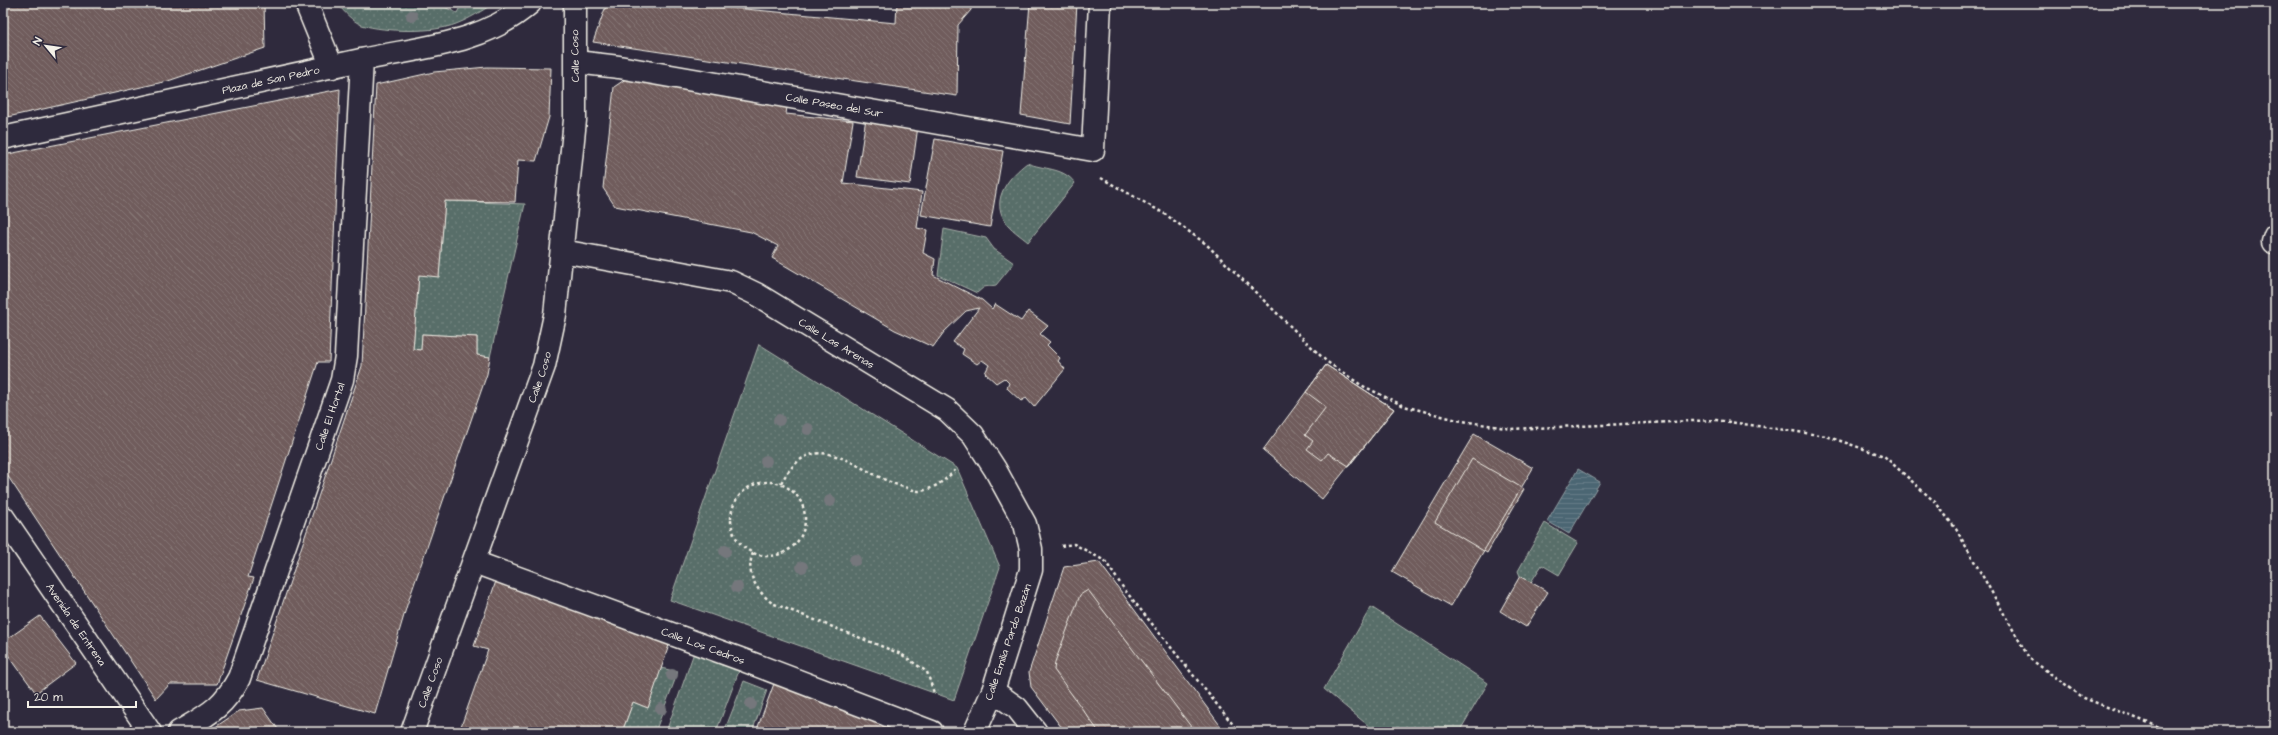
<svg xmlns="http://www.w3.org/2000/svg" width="2278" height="735" viewBox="0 0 2278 735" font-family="'Architects Daughter',sans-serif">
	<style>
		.green { fill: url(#green-dots); stroke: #a6b0a8 }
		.water { fill: url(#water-rules); stroke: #8f9ea2 }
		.building { fill: url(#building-back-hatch); stroke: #f4f1e8 }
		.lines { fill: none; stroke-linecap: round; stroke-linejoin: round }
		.street-casing { stroke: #f4f1e8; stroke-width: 25 }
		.secondary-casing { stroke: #f4f1e8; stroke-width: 25 }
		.path { stroke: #f4f1e8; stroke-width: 2.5; stroke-dasharray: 3 3; stroke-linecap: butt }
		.street { stroke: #2f2a3d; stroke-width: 22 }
		.secondary { stroke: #2f2a3d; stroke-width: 22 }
		.tree { fill: #75777c }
		.labels { text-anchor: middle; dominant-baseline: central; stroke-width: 3; stroke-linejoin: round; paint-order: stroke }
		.street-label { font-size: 11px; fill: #f4f1e8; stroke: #2f2a3d }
	</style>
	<defs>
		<pattern id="green-dots" width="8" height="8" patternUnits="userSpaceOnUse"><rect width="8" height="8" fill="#586e69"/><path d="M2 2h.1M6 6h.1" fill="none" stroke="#71837e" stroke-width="1.8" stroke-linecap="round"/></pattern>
		<pattern id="water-rules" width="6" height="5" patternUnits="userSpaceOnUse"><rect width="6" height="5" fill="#4c6673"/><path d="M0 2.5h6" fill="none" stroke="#667c87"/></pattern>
		<pattern id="building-back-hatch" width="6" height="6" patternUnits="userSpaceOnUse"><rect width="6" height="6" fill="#6f5c5c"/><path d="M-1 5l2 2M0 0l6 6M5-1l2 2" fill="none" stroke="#847473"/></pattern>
	</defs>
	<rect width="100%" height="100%" fill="#2f2a3d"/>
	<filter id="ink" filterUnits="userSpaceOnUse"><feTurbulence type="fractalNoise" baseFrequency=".025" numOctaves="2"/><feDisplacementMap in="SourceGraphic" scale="8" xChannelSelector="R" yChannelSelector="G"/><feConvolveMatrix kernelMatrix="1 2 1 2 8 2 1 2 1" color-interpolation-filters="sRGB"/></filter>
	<g filter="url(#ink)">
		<path class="green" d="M337,3h99l21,10 5,-10h32c-12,8 -25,16 -38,21 -22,9 -71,8 -94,1 -10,-4 -18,-13 -25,-22z
			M1027,163c17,7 36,4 48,20l-47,59c-7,-6 -18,-13 -23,-21 -15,-23 5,-45 22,-58z
			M445,201l80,3 -35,153 -13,-2v-18l-55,-3 -1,16 -8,-1 6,-74 20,1z
			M944,229l42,9 8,11 20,14 -18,22 -12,2 -7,6 -39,-18z
			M759,344l198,124 43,99 -46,133 -284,-100z
			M1545,523l33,20 -19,32 -17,-10 -11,17 -11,-6 -2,-5z
			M1371,607l117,76 -29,49h-83l-52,-43z
			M697,644l46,16 -27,72h-50z
			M661,668l17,4 -23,60h-33l11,-30 15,6z
			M744,681l23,9 -15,42h-28z"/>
		<path class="water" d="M1578,469l22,13 -31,52 -22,-13z"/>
		<path class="building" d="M3,3h261l1,45 -97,33 -165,37z
			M607,3h73l216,20 1,-20h74v7l-13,15 -1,71 -364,-54z
			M1030,3h47l-7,121 -49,-9z
			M487,67l64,1 -2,49 -13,44 -18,-1 -3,42 -70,-1 -6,76 -20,-2 -6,74 8,1 1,-16 55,3v18l13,2 -3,17 -80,231 -32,109 -118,-34 105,-314 14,-281 58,-13z
			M630,76l157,31 -1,7 67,7 -10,62 79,9 -5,36 10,2 -4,23 12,6 -2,16 49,25 10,9 3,-5 26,17 7,-10 20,15 -8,8 10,8 -3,3 13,13 -2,3 7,8 -31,38 -8,-9 -5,3 -14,-13 2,-5 -5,-5 -8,5 -11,-10 4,-8 -7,-5 -5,4 -15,-10 2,-5 -11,-7 26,-34 -13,3 -22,21 -11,15 -38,-17 -123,-72 6,-12 -27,-14 -136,-26 -12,-18 11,-101z
			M340,89l-11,273h-11l-70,215 6,1 -37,106h-47l-14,15 -153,-230v-314z
			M866,118l52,8 -8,58 -53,-7z
			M935,139l68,12 -13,76 -69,-12z
			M1326,365l68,44 -72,90 -59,-49z
			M1326,365l68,44 -45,57 -21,-13 -6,7 -15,-11 6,-8 -8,-6 21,-28 -20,-15z
			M1474,434l59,34 -82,138 -59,-34z
			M1472,459l52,30 -37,64 -52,-31z
			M1099,562l126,170h-160l-34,-45 -2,-15 35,-105z
			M1520,576l28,16 -22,35 -26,-16z
			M496,581l173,64 -21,63 -15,-6 -11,30h-163l29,-82 -14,-4z
			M1088,590l107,142h-96l-45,-62 1,-8 25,-67z
			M40,616l36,47 -40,30 -33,-45v-6z
			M775,681l141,51h-160z
			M263,708l17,24h-72l31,-21z"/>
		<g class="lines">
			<g class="street-casing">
				<g id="street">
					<path d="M306,3l26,64"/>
					<path id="s1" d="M576,62l43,5 474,83 7,-147"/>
					<path id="s2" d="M3,138c119,-26 238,-52 358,-78 59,-13 121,-15 169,-57"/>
					<path d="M2273,242l2,-6"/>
					<path id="s3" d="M562,251l169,31 25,12 191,116 26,25 22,34 30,55 6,25v21l-38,121 -18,41"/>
					<path id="s4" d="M3,517l147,215"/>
					<path id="s5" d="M474,562l269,98 189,72"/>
					<path d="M993,691l24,17 19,24"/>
					<path id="s6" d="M179,732c28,-17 44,-24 60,-54l103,-298 4,-24 16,-296"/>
				</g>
			</g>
			<g class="secondary-casing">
				<g id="secondary">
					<path id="s7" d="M412,732l132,-366 11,-51 20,-195v-117"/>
				</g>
			</g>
			<path class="path" d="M1101,178l64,36 41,30 120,117 35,24 43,21 53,14 54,9 205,-9 110,16 58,20 52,47 20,26 73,129 55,40 88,34
				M731 519a37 37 0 1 1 74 0a37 37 0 1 1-74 0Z
				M781,483c35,-63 78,-8 123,4 4,1 11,4 15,4 15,-1 29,-13 38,-23
				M1061,546l13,-2 31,17 19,28 115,143
				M753,553c-8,20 3,37 19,50l129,51 26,18 7,21"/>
			<use href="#street" class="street"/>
			<use href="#secondary" class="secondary"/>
		</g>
		<g class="tree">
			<circle cx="412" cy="16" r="6"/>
			<circle cx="779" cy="420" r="6"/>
			<circle cx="808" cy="429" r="6"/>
			<circle cx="766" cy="461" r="6"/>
			<circle cx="830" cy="501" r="6"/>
			<circle cx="725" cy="551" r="6"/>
			<circle cx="855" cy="560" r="6"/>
			<circle cx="802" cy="567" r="6"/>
			<circle cx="737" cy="587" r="6"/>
			<circle cx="672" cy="675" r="6"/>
			<circle cx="751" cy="704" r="6"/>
			<circle cx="661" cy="709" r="6"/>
		</g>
	</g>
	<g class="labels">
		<g class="street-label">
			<text transform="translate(575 56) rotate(-91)">Calle Coso</text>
			<text stroke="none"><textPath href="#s2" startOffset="274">Plaza de San Pedro</textPath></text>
			<text stroke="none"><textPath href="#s1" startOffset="262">Calle Paseo del Sur</textPath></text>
			<text stroke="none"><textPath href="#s3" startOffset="294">Calle Las Arenas</textPath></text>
			<text stroke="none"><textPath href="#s7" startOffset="377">Calle Coso</textPath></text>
			<text stroke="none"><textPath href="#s6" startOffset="359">Calle El Hortal</textPath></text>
			<text stroke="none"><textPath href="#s4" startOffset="130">Avenida de Entrena</textPath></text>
			<text transform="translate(1008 642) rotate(-71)">Calle Emilia Pardo Bazán</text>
			<text stroke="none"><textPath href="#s5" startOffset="244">Calle Los Cedros</textPath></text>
			<text stroke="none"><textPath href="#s7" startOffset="53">Calle Coso</textPath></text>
		</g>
	</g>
	<rect width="2278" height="735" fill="none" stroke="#2f2a3d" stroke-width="16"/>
	<rect x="8" y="8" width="2262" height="719" fill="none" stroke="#f4f1e8" stroke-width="1.5" filter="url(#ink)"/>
	<g transform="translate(46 46) rotate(299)" stroke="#2f2a3d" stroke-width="3" paint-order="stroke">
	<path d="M0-3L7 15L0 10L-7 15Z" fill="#f4f1e8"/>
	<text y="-6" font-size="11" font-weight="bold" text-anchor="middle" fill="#f4f1e8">N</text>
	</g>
	<path d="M28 701v6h108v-6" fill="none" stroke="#f4f1e8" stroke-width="2"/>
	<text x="34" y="701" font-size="12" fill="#f4f1e8" stroke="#2f2a3d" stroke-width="3" paint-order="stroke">20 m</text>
</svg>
